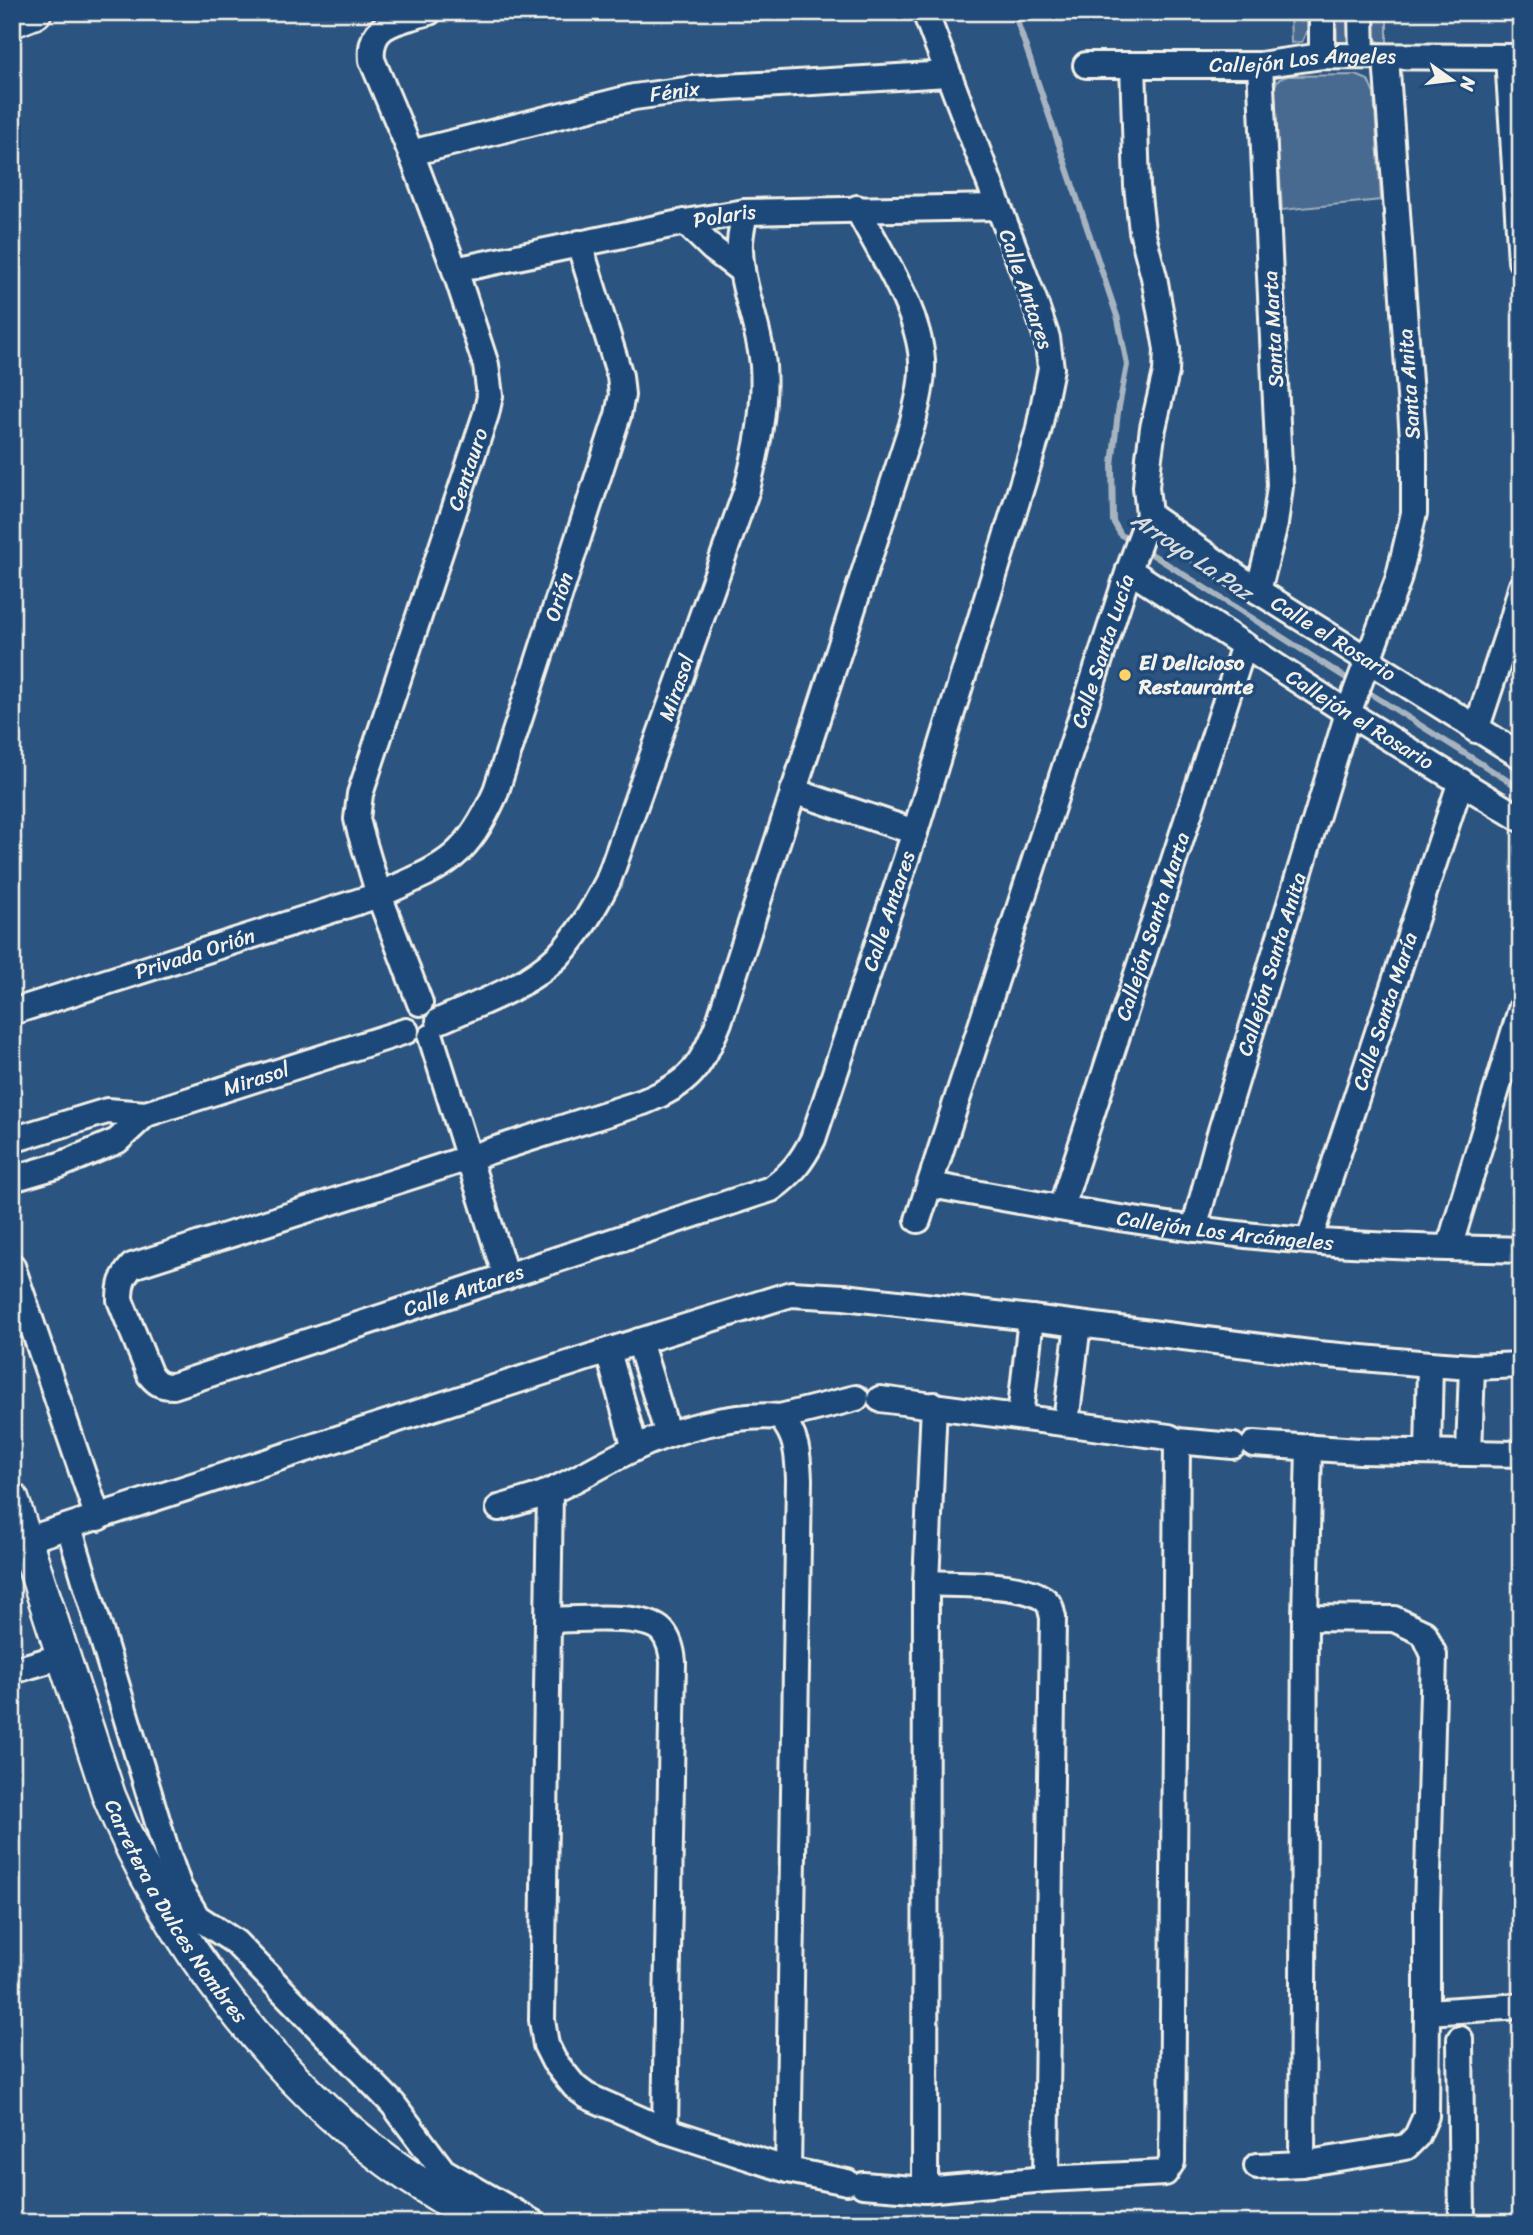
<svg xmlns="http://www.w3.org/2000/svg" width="1533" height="2235" viewBox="0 0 1533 2235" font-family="Sriracha,sans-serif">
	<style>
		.green { fill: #496b90; stroke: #9eaebc; stroke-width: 2 }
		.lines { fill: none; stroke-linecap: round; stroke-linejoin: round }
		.stream { stroke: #a7b4c0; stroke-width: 6 }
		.minor-casing { stroke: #f4f1e8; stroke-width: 30 }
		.major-casing { stroke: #f4f1e8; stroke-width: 37 }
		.minor { stroke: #1f4a7a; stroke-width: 24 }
		.major { stroke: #1f4a7a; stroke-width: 32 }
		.poi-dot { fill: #ffd166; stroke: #1f4a7a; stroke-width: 2.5 }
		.labels { text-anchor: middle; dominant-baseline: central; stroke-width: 7; stroke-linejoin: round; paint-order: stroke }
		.street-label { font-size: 21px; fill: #f4f1e8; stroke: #1f4a7a }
		.poi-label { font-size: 21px; font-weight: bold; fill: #f4f1e8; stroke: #1f4a7a; text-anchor: start }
		.water-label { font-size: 23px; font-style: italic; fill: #dadddb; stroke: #1f4a7a }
	</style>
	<rect width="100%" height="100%" fill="#2c5481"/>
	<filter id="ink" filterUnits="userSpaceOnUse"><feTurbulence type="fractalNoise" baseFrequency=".0143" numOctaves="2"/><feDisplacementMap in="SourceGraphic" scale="14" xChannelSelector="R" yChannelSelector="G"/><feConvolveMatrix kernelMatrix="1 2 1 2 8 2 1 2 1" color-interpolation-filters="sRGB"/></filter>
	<g filter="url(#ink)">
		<path class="green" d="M1290,12h17v19l-5,11 -11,1z
			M1336,12h14l-2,34 -11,-2z
			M1374,12h13v32l-8,-2 -6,-5z
			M1356,75l12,5 6,14 7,106 -99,10 -8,-121c2,-8 5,-11 14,-13z"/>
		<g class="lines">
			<path class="stream" d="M1014,12l104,307 9,46 -9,47 -6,53 1,56 8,14 12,7
				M1142,548l212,135
				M1363,689l158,100"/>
			<g class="minor-casing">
				<g id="minor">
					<path d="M1361,12l1,44"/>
					<path d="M1322,56v-44"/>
					<path d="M1508,57l13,204"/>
					<path id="s1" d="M1086,65h174l62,-9 199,1"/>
					<path id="s2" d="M411,153l223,-56 59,-8 255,-15"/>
					<path id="s3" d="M857,208c23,45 62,102 65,153 1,21 -5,44 -10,64l-193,597c-19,46 -28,61 -76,80l-511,164c-10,11 -12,19 -12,34l30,75c7,9 12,11 23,11l598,-197c20,-14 31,-28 42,-50l102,-307 123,-399 13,-65 -4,-30 -13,-38 -109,-288"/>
					<path d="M685,222l28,27 29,22"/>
					<path id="s4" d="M455,270l230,-48 60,-10 253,-5"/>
					<path id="s5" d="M1149,515l109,76 263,165"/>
					<path id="s6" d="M1129,570l219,143 173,106"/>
					<path d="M1258,591l17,-67 5,-38 -20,-421"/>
					<path d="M1476,730l37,-112 8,-30"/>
					<path d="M793,791l122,41"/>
					<path id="s7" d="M420,1003l-41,-108 -19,-64 -3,-12 3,-25 126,-380 4,-18 -4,-31 -31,-95 -44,-117 -39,-93c-4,-38 28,-39 57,-48"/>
					<path id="s8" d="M12,1012l367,-117c64,-29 86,-34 116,-101l123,-379 4,-20 -2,-19 -41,-133"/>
					<path id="s9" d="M439,1021c40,-18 86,-33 118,-64 22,-22 37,-49 51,-76l139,-392c10,-40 19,-81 16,-123 -3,-39 -22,-77 -23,-117 -1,-12 3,-25 5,-37"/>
					<path d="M431,1037l75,240"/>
					<path id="s10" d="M12,1140l95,-29 39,3 260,-83"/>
					<path d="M12,1179l48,-14 57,-24 29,-27"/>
					<path id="s11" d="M931,1185c125,23 251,46 378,56 70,6 141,7 212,9"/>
					<path id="s12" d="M1061,1208l183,-563"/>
					<path id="s13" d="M918,1220l211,-650 20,-55 -3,-28 3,-30 4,-29 13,-56 1,-23 -13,-72 -12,-46 -5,-45 -4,-121"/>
					<path id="s14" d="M1194,1229l25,-92 129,-424 50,-133 16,-67v-61l-28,-395"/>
					<path id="s15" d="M1309,1241l152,-460"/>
					<path d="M1449,1248l72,-239"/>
					<path d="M12,1266l86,252"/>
					<path d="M639,1341l29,94"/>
					<path d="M608,1351l27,97"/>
					<path d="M780,1417l76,-19"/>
					<path d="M1020,1417l11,-99"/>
					<path d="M1066,1422l12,-98"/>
					<path d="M1177,1441l56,5"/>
					<path d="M1254,1444l106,7 161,3"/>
					<path d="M1428,1452l2,-88"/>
					<path d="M1469,1453l3,-86"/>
					<path d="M499,1508c17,-5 35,-10 52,-17 28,-12 54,-29 82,-42 42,-20 101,-36 147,-32 17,18 18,38 19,62l-11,691 -123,-40 -78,-34 -12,-9 -21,-26 -8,-16 -4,-25 8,-529"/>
					<path d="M69,1527l98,326 12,34 18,30 38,25 158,162 50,67 91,52"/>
					<path d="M26,1540l582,-189 183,-57 53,3 187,21 287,36 112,10 42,3 49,-2"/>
					<path d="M926,1583c27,2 110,-3 124,23 1,1 2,10 3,11l-7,562"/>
					<path d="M1305,1618l89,1 30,14 10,22 -7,255v102l94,-6"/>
					<path d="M549,1620c26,0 95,-8 113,11 8,9 10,20 11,31l-8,468"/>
					<path d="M12,1671l51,-15"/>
					<path d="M1460,2039l2,184"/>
					<path d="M1302,2164l3,-546 4,-171"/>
					<path d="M1257,2166l45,-2 104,-17 11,-11 9,-20 1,-104"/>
					<path d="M788,2170l59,12"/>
					<path d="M863,2185l62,5 121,-11 119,-6 7,-11 5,-721 -8,-4 -289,-38"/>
					<path d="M925,2190l1,-607 8,-178"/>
				</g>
			</g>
			<g class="major-casing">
				<g id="major">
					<path d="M12,21l23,-9"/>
					<path id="s16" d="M12,1499l97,297c58,143 170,291 298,379 25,17 51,32 76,48"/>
				</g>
			</g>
			<use href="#minor" class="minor"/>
			<use href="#major" class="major"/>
		</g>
	</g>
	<circle class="poi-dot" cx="1125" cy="675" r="7"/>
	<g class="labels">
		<g class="street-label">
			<text stroke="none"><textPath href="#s1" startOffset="217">Callejón Los Ángeles</textPath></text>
			<text stroke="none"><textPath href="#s2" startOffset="271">Fénix</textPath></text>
			<text stroke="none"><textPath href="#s4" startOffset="275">Polaris</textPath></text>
			<text transform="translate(1026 289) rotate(71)">Calle Antares</text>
			<text transform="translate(1273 329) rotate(-93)">Santa Marta</text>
			<text transform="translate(1409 384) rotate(-94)">Santa Anita</text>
			<text stroke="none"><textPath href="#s7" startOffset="562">Centauro</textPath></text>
			<text stroke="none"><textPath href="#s8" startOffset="752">Orión</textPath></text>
			<text stroke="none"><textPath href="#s5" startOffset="222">Calle el Rosario</textPath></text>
			<text stroke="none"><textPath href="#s13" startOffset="598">Calle Santa Lucía</textPath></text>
			<text stroke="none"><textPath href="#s9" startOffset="432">Mirasol</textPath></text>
			<text stroke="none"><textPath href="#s6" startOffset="275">Callejón el Rosario</textPath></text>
			<text stroke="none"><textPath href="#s3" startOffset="2592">Calle Antares</textPath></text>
			<text stroke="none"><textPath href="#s12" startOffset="296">Callejón Santa Marta</textPath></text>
			<text stroke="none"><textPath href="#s8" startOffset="192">Privada Orión</textPath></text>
			<text stroke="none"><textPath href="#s14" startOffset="276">Callejón Santa Anita</textPath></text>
			<text stroke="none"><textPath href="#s15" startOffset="242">Calle Santa María</textPath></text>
			<text stroke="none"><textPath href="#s10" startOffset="254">Mirasol</textPath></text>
			<text stroke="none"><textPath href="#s11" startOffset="298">Callejón Los Arcángeles</textPath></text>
			<text stroke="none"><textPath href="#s3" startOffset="1962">Calle Antares</textPath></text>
			<text stroke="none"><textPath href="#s16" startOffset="446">Carretera a Dulces Nombres</textPath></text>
		</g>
		<g class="poi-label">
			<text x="1139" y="663">El Delicioso<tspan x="1139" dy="24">Restaurante</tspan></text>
		</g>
		<g class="water-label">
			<text transform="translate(1192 556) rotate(34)">Arroyo La Paz</text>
		</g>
	</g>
	<rect width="1533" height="2235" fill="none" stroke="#1f4a7a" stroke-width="42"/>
	<rect x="21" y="21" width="1491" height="2193" fill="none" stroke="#f4f1e8" stroke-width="2.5" filter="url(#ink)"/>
	<g transform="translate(1452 80) rotate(104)" stroke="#1f4a7a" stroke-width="5" paint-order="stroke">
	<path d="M0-5L12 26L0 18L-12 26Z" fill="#f4f1e8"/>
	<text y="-10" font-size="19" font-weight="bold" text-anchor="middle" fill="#f4f1e8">N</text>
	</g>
</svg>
